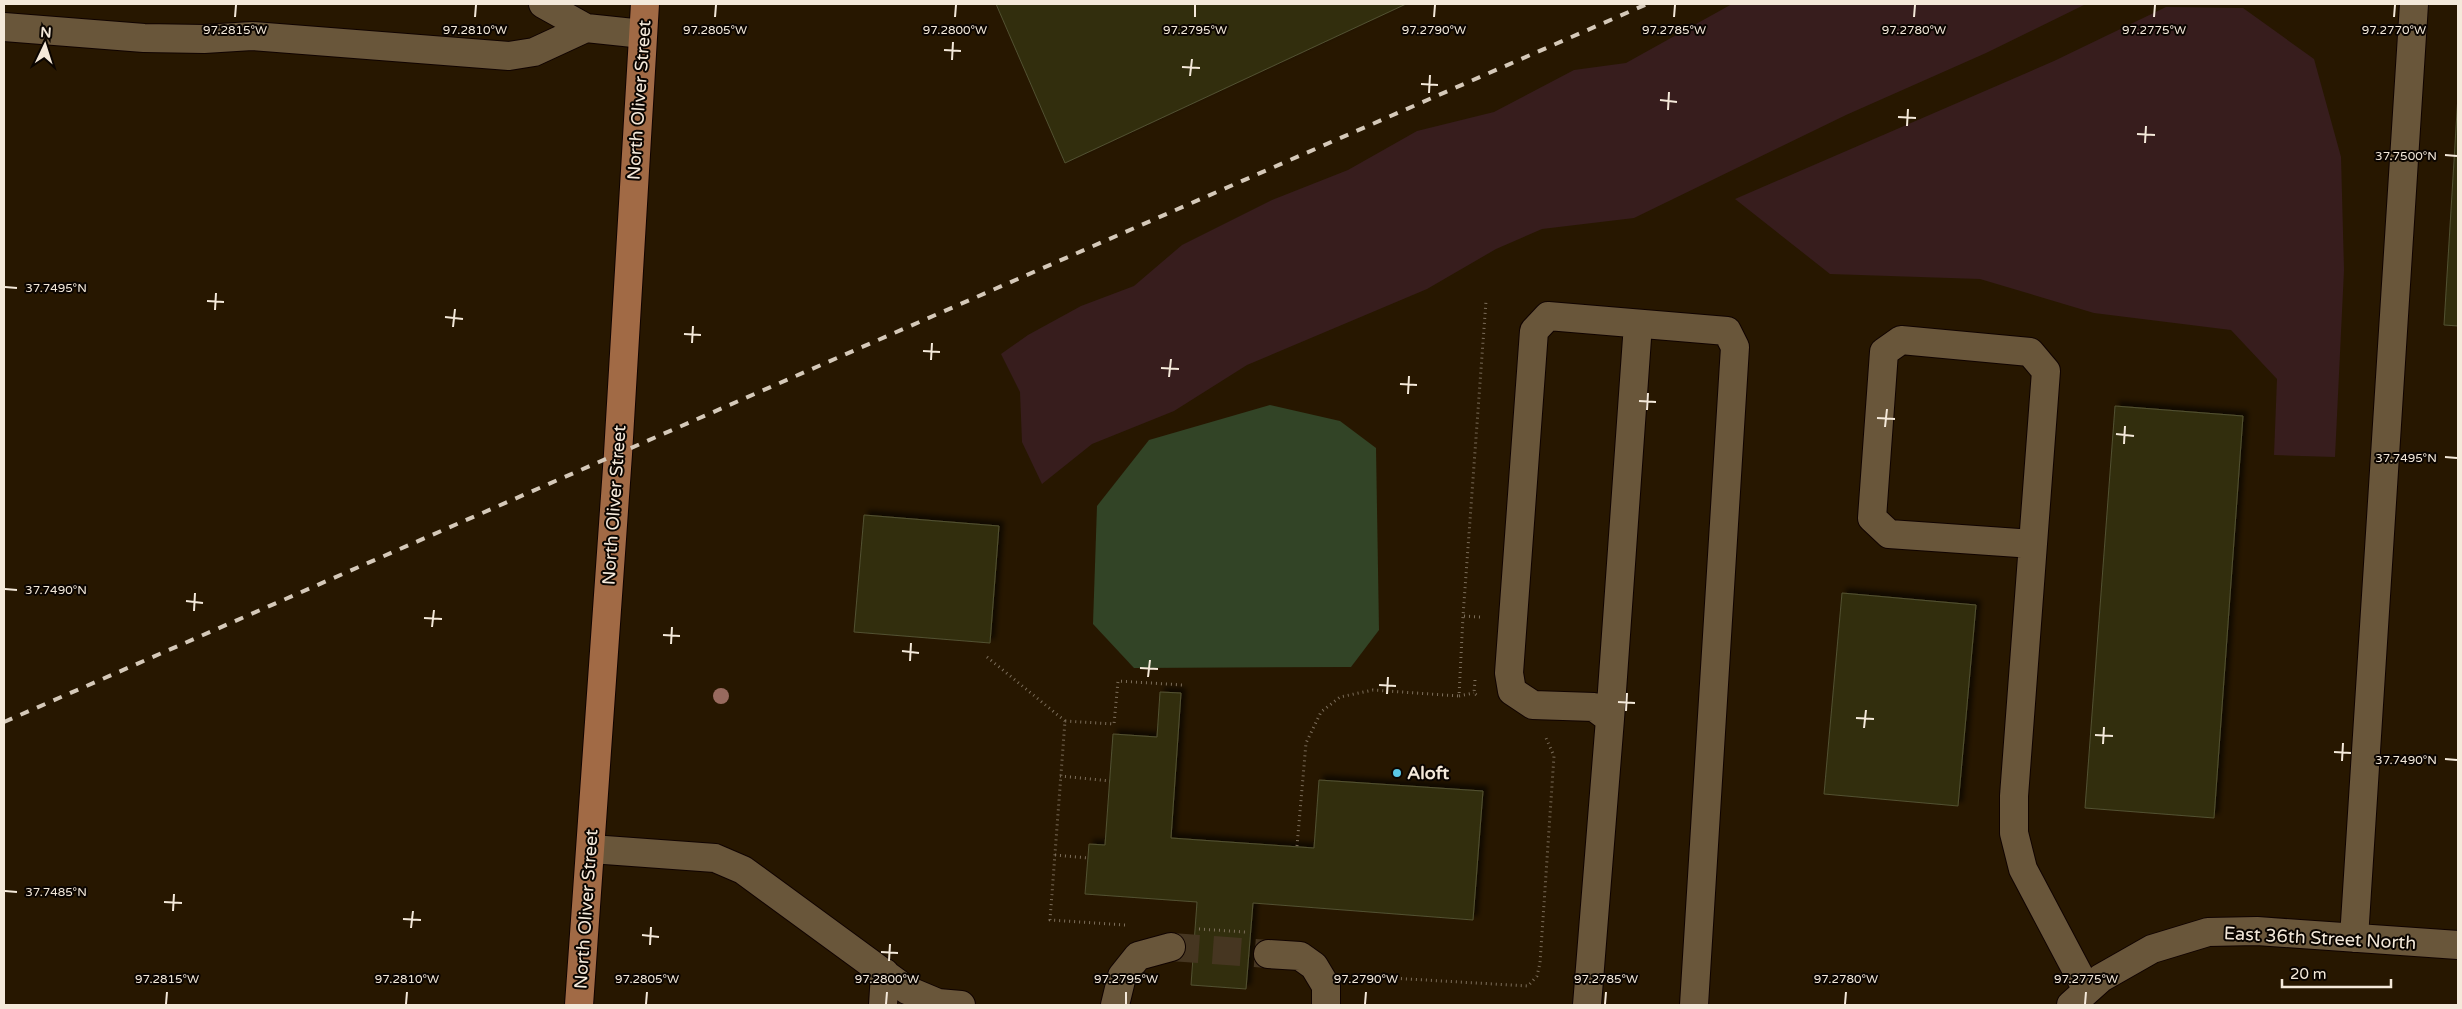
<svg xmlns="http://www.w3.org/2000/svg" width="2462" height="1009" viewBox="0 0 2462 1009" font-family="'Varela Round',sans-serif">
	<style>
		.green { fill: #371d1d }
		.water { fill: #324426 }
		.building { fill: #312f10; stroke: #535131; filter: url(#shadow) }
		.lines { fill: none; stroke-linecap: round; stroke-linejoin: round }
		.minor-tunnel { stroke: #463621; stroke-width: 28; stroke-dasharray: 28 14; stroke-linecap: butt }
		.minor-casing { stroke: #100300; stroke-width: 30 }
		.major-casing { stroke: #100300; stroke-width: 30 }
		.path { stroke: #7c6e5a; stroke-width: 3; stroke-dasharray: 1 4; stroke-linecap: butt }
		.minor { stroke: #69563a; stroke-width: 28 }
		.major { stroke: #a16a45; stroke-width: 28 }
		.rail { stroke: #d5c9b9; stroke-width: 4; stroke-dasharray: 9 9; stroke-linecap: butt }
		.tree { fill: #986a5e }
		.ticks { fill: none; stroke: #f4e9da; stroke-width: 2 }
		.poi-dot { fill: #5ac8e6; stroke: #0b0500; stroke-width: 2 }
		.labels { text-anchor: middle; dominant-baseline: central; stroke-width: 4; stroke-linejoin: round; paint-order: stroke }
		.street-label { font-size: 18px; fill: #f4e9da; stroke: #0b0500 }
		.poi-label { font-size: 18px; font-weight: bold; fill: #f4e9da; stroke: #0b0500; text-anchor: start }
		.ticks-label { font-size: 12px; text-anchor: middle; fill: #f4e9da; stroke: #0b0500; stroke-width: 4; stroke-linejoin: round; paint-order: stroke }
	</style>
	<defs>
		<filter id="shadow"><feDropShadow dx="4.5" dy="-4.5" stdDeviation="2.5" flood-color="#0009"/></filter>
	</defs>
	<rect width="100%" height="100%" fill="#271700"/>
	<path class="green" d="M1732,4h354l-100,49 -140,62 -212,103 -92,11 -46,20 -69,40 -180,76 -73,46 -82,33 -50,40 -20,-42 -2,-50 -19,-38 27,-19 53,-29 53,-20 48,-41 90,-45 76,-30 69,-39 77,-19 80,-42 52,-7z
		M2166,7l77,1 71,51 27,98 3,113 -9,187 -61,-2 3,-76 -46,-49 -137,-17 -114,-34 -150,-5 -95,-75 319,-138z"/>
	<path class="water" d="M1270,405l70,16 36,27 3,182 -28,37 -217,1 -41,-44 4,-118 52,-66z"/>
	<path class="building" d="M996,4h410l-341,159z
		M2458,95v231l-14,-1z
		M2115,406l128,10 -29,402 -129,-10z
		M864,515l135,11 -9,117 -136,-11z
		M1842,593l134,12 -18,201 -134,-12z
		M1160,692l21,1 -10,145 143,10 5,-68 164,11 -10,129 -220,-17 -7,86 -55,-4 6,-83 -112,-8 4,-50 16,1 8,-111 44,3z"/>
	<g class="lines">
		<path class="minor-tunnel" d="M1171,947l97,7"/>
		<g class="minor-casing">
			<path id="minor" d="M543,4l43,24 57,6
				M4,27l140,11 60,1 48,-3 257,20 25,-4 52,-24
				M2033,544l-144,-10 -17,-16 12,-166 17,-12 129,12 16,19 -32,425v37l9,36 64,121
				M1610,719l28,-395
				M591,849l124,9 28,12 164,120 31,13 23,2
				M2354,938l60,-934
				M1268,954l32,2 14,10 12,20v19
				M883,1005l2,-32
				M1115,1005l7,-29 16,-20 33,-9
				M1587,1005l23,-286 -16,-12 -61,-2 -21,-14 -3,-18 25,-342 14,-15 179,15 8,16 -41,658
				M2071,1005l30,-27 51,-29 56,-17 49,-1 201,14"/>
		</g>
		<g class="major-casing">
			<path id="major" d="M579,1005l39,-551 27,-450"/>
		</g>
		<path class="path" d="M1480,617l-17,-1 23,-315
			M987,657l78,64
			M1475,680l-1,13 5,4
			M1459,696l15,-3
			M1060,776l50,5
			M1297,846l9,-103 15,-31 19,-15 33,-7 86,6 4,-80
			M1055,855l33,3
			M1125,925l-75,-5 15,-199 49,3 4,-43 64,4
			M1199,929l46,3
			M1356,976l172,10 9,-10 3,-13 14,-207 -8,-18"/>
		<use href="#minor" class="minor"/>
		<use href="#major" class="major"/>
		<path class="rail" d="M4,722l1643,-718"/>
	</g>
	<circle class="tree" cx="721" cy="696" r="8"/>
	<path class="ticks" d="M235,17l1,-12M475,17l1,-12M715,17l1,-12M955,17l1,-12M1195,17v-12M1434,17l1,-12M1674,17l1,-12M1914,17l1,-12M2154,17l1,-12M2394,17l1,-12M944,50l17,1M952,60l1,-18M1182,67l18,1M1190,76l2,-17M1421,84l17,1M1429,93l1,-18M1660,100l17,2M1668,110l1,-18M1898,117l18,1M1907,126l1,-17M2137,134l18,1M2145,143l1,-17M2445,155l12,1M5,287l12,1M207,301l17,1M215,310l1,-17M445,317l18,2M453,327l2,-18M684,334l17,1M692,343l1,-17M923,351l17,1M931,360l1,-17M1161,368l18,1M1169,377l2,-18M1400,384l17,1M1408,394l1,-18M1639,401l17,1M1647,410l1,-17M1877,418l18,1M1885,427l2,-18M2116,434l18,2M2124,444l1,-18M2445,457l12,1M5,589l12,1M186,601l17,2M194,611l1,-18M424,618l18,1M432,627l2,-17M663,635l17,1M671,644l1,-17M902,651l17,2M910,661l1,-18M1140,668l18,1M1148,677l2,-17M1379,685l17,1M1387,694l1,-17M1618,702l17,1M1626,711l1,-18M1856,718l18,1M1864,728l2,-18M2095,735l18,1M2103,744l1,-17M2334,752l17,1M2445,759l12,1M2342,761l1,-18M5,891l12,1M164,902l18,1M173,911l1,-17M403,919l18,1M411,928l2,-17M642,935l17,2M650,945l1,-18M881,952l17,1M889,961l1,-17M166,1004l1,-12M406,1004l1,-12M646,1004l1,-12M886,1004l1,-12M1126,1004v-12M1365,1004l1,-12M1605,1004l1,-12M1845,1004l1,-12M2085,1004l1,-12"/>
	<circle class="poi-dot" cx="1397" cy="773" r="5"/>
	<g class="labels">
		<g class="street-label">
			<text transform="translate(639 100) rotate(-86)">North Oliver Street</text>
			<text transform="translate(614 505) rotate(-86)">North Oliver Street</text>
			<text transform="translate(586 909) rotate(-86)">North Oliver Street</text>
			<text transform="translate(2320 938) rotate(3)">East 36th Street North</text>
		</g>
		<g class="poi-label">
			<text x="1407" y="773">Aloft</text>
		</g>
	</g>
	<g class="ticks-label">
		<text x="235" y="34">97.2815°W</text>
		<text x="475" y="34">97.2810°W</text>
		<text x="715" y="34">97.2805°W</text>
		<text x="955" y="34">97.2800°W</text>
		<text x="1195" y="34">97.2795°W</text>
		<text x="1434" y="34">97.2790°W</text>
		<text x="1674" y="34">97.2785°W</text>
		<text x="1914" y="34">97.2780°W</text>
		<text x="2154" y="34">97.2775°W</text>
		<text x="2394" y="34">97.2770°W</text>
		<text x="2406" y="160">37.7500°N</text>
		<text x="56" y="292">37.7495°N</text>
		<text x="2406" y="462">37.7495°N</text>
		<text x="56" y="594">37.7490°N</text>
		<text x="2406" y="764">37.7490°N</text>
		<text x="56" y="896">37.7485°N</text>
		<text x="167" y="983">97.2815°W</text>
		<text x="407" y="983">97.2810°W</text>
		<text x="647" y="983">97.2805°W</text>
		<text x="887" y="983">97.2800°W</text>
		<text x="1126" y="983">97.2795°W</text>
		<text x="1366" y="983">97.2790°W</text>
		<text x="1606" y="983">97.2785°W</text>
		<text x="1846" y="983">97.2780°W</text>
		<text x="2086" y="983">97.2775°W</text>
	</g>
	<rect width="2462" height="1009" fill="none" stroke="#f4e9da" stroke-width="10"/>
	<g transform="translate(45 45) rotate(4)" stroke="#0b0500" stroke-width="4" paint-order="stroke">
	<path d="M0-4L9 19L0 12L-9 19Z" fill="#f4e9da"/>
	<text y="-8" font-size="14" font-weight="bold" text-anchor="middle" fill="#f4e9da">N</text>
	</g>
	<path d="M2282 979v8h109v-8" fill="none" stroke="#f4e9da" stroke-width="2.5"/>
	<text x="2290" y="979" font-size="15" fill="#f4e9da" stroke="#0b0500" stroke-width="4" paint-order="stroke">20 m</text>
</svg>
